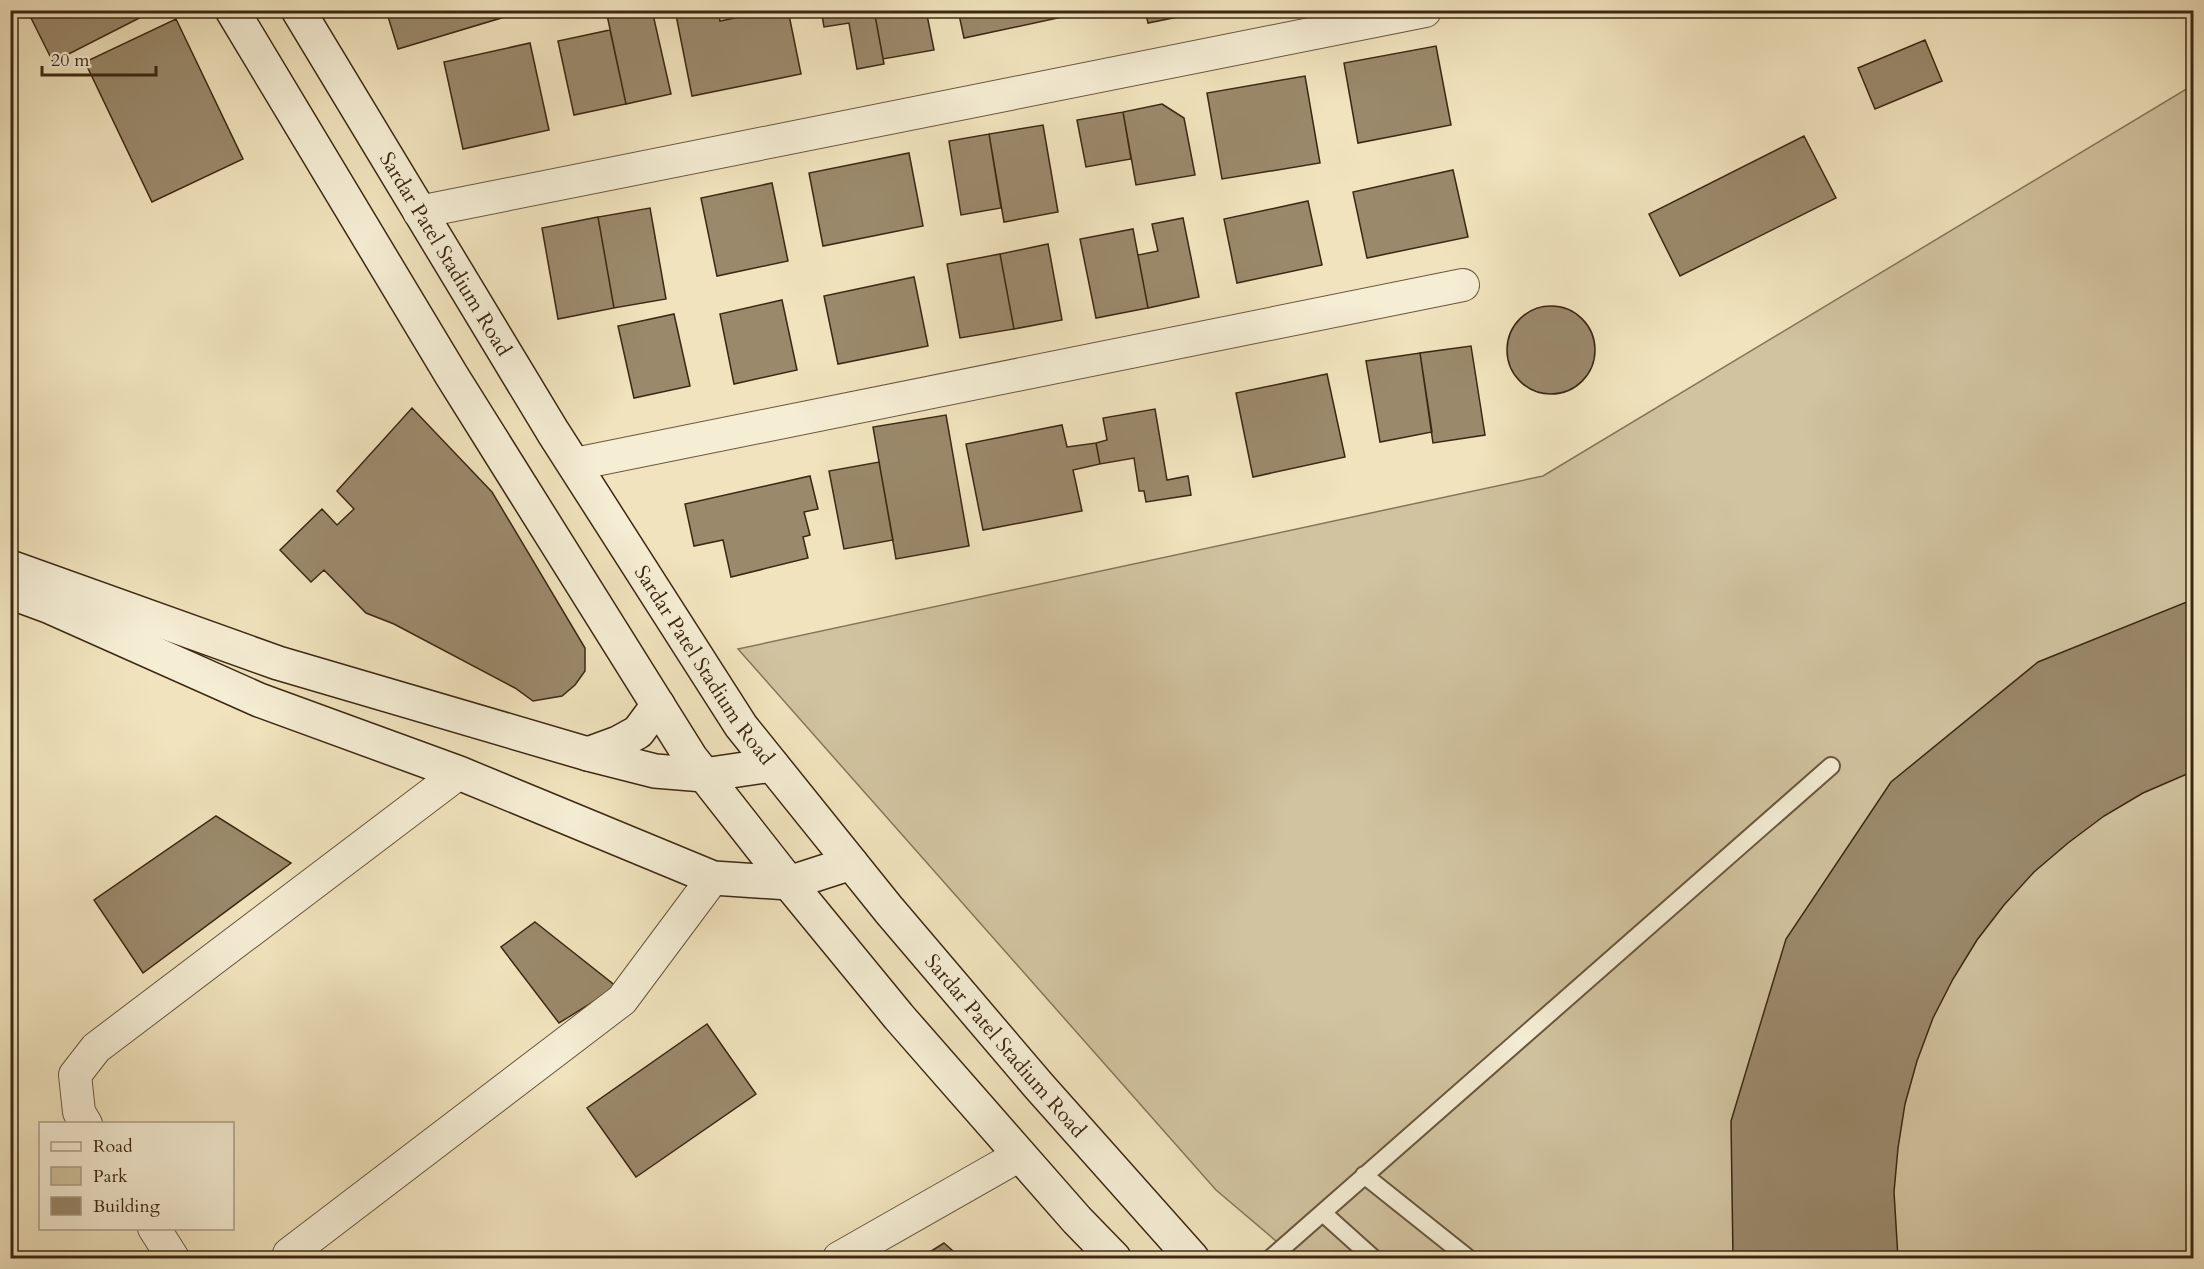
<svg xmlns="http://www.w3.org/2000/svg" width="2204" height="1269" viewBox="0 0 2204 1269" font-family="Cardo,serif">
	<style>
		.green { fill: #d1c3a0; stroke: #867659; stroke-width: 1.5 }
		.building { fill: #9a896b; stroke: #3c2812; stroke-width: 1.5 }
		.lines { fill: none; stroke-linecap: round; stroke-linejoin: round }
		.lane-casing { stroke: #69573d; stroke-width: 20 }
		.street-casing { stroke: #69573d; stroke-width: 34 }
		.secondary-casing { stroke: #3c2812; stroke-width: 36 }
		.lane { stroke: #f5edd4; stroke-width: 16 }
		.street { stroke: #f5edd4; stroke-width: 32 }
		.secondary { stroke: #f5edd4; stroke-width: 33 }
		.labels { text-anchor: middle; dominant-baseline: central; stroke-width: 6; stroke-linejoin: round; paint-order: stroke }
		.street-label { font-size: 21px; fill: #3c2812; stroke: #f5edd4 }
	</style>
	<rect width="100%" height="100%" fill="#f0e3bd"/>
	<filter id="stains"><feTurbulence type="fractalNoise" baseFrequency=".00333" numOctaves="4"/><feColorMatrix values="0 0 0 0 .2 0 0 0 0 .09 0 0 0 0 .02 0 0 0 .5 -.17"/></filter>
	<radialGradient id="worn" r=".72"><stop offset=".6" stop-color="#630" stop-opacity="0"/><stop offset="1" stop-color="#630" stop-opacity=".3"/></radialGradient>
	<path class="green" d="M2193,85v1173h-897l-80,-68 -478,-541 805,-173z"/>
	<path class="building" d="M27,10h128l-102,52z
		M386,10h142l-130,39z
		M629,10h23l19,84 -45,10 -19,-89z
		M675,10h43l2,11 29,-6 -1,-5h40l13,64 -109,22z
		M821,10h53l10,54 -27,5 -8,-46 -25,4z
		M874,10h52l8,40 -51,9z
		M958,10h107l2,6 -103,22z
		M1145,10h58v2l-55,11z
		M176,19l67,140 -91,43 -67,-140z
		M610,30l16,74 -52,11 -16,-74z
		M1925,40l17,41 -67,28 -17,-41z
		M530,43l19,87 -86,19 -19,-87z
		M1436,46l15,79 -93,18 -14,-80z
		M1305,76l15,87 -98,16 -15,-86z
		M1162,104l22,14 11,57 -59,10 -13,-73z
		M1123,112l8,47 -45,8 -9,-47z
		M1043,125l15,87 -54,10 -15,-88z
		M989,134l12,74 -40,7 -12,-74z
		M1804,136l32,62 -156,78 -31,-62z
		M909,153l14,73 -100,20 -14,-73z
		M1453,170l15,67 -101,21 -14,-66z
		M772,183l16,78 -71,15 -16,-78z
		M1308,201l14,64 -85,18 -13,-64z
		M650,208l16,91 -52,9 -16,-91z
		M598,217l16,91 -56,11 -16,-91z
		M1183,218l16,79 -51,11 -10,-53 20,-4 -6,-27z
		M1133,229l15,79 -52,10 -16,-79z
		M1048,244l14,76 -48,9 -14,-75z
		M1000,254l14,75 -54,9 -13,-74z
		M914,277l14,69 -90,18 -14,-68z
		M782,300l15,70 -63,14 -14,-70z
		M1507 350a44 44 0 1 1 88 0a44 44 0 1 1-88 0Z
		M674,314l16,72 -56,12 -16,-72z
		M1471,346l14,89 -52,8 -13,-90z
		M1420,353l12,79 -52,10 -14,-81z
		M1327,374l18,83 -92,20 -17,-84z
		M412,408l80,84 93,156v23l-10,14 -13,11 -29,5 -18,-13 -121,-64 -28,-11 -42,-43 -13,12 -31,-32 42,-41 15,16 17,-16 -17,-18z
		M1155,409l12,71 21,-4 3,19 -45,7 -2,-11h-5l-5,-33 -34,6 -4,-21 11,-3 -4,-22z
		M946,415l23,131 -73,13 -23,-132z
		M1062,425l5,22 29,-4 4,21 -27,6 9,41 -99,19 -17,-86z
		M879,462l14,78 -49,9 -15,-78z
		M810,476l8,33 -14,3 6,23 -7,2 5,21 -77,19 -8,-37 -29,6 -9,-42z
		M2194,599v172l-51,22 -39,23 -36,27 -34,29 -30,33 -27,35 -24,39 -20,39 -16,43 -12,43 -7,44 -4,44 4,66h-165l-2,-137 55,-182 105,-157 147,-120z
		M216,816l75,47 -148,110 -49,-73z
		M535,922l82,65 -58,36 -58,-76z
		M707,1024l49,70 -120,83 -49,-69z
		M944,1243l17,15h-41z"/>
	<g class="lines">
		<g class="lane-casing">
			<path id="lane" d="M1364,1175l104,83
				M1323,1213l50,45
				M1271,1258l560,-492"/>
		</g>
		<g class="street-casing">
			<path id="street" d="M419,212l1006,-201
				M575,464l888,-179
				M86,1124l-7,-12 -4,-37 21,-27 363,-275
				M154,1228l19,30
				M289,1254l333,-254 91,-122
				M839,1258l181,-103"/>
		</g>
		<g class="secondary-casing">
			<g id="secondary">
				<path d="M232,10l220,366 239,382 98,125 110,134 178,203 37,38"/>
				<path id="s1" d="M298,10l255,422 188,294 148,184 149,175 154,173"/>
				<path d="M10,567l268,96 310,91 67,17 49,4 68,-10"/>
				<path d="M10,592l38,14 211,94 200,73 254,105 76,5 62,-20"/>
				<path d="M588,754l30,-11 20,-11 20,-27"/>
			</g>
		</g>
		<use href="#lane" class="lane"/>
		<use href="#street" class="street"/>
		<use href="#secondary" class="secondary"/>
	</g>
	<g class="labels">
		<g class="street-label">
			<text stroke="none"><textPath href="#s1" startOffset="285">Sardar Patel Stadium Road</textPath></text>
			<text stroke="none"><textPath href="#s1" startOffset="771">Sardar Patel Stadium Road</textPath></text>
			<text stroke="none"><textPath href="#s1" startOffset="1257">Sardar Patel Stadium Road</textPath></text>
		</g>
	</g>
	<rect width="2204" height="1269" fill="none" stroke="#f0e3bd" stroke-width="36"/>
	<rect x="12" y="12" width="2180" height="1245" fill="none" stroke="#3c2812" stroke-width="3"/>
	<rect x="18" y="18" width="2168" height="1233" fill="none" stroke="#3c2812" stroke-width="1.5"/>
	<rect x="39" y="1122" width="195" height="108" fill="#f5edd4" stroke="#ab9e86" stroke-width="1.5"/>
	<rect x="51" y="1142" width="30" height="9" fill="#f5edd4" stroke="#ab9e86" stroke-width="1.5"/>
	<text x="93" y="1152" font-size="18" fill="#3c2812">Road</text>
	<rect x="51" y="1167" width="30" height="18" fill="#d1c3a0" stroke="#ab9e86" stroke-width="1.5"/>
	<text x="93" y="1182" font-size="18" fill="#3c2812">Park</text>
	<rect x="51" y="1197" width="30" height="18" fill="#9a896b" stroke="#ab9e86" stroke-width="1.5"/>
	<text x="93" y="1212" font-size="18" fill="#3c2812">Building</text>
	<path d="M42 66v9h114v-9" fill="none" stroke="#3c2812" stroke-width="3"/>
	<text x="51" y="66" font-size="18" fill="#3c2812" stroke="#f5edd4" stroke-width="4.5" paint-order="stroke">20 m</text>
	<rect width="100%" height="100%" filter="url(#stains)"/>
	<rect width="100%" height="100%" fill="url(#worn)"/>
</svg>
